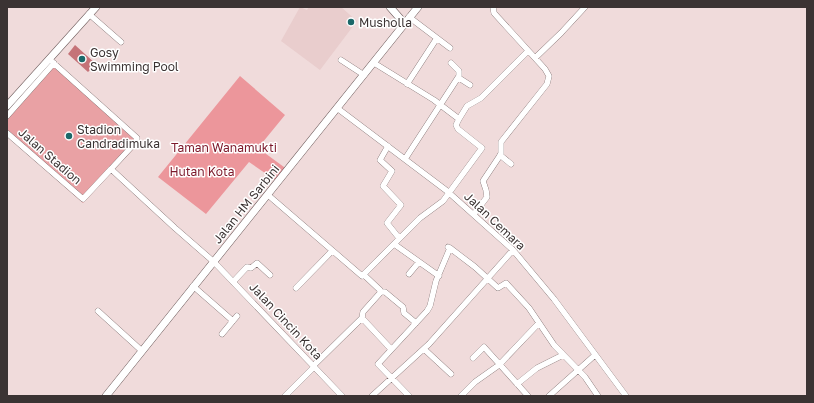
<svg xmlns="http://www.w3.org/2000/svg" width="814" height="403" viewBox="0 0 814 403" font-family="'Golos Text',sans-serif">
	<style>
		.built { fill: #e9cdcd }
		.green { fill: #e9a1a4 }
		.forest { fill: #ec969b }
		.water { fill: #c57378 }
		.lines { fill: none; stroke-linecap: round; stroke-linejoin: round }
		.minor-casing { stroke: #715f5f; stroke-width: 6 }
		.major-casing { stroke: #715f5f; stroke-width: 8 }
		.minor { stroke: #fff; stroke-width: 5.5 }
		.major { stroke: #fff; stroke-width: 7 }
		.poi-dot { fill: #1b6869; stroke: #fff; stroke-width: 1.5 }
		.labels { text-anchor: middle; dominant-baseline: central; stroke-width: 3; stroke-linejoin: round; paint-order: stroke }
		.poi-label { font-size: 12px; fill: #3b3333; stroke: #fff; text-anchor: start }
		.park-label { font-size: 12px; fill: #7d192b; stroke: #fff }
		.street-label { font-size: 12px; fill: #3b3333; stroke: #fff }
	</style>
	<rect width="100%" height="100%" fill="#f0dbdb"/>
	<path class="built" d="M300,7l7,3 2,-3h32l16,14 -37,49 -39,-29z"/>
	<path class="green" d="M54,61l86,81 -57,61 -76,-67v-23z"/>
	<path class="forest" d="M240,76l45,39 -27,33 30,22 -10,12 -29,-20 -43,52 -48,-37z"/>
	<path class="water" d="M75,45l21,19 -8,8 -20,-18z"/>
	<g class="lines">
		<g class="minor-casing">
			<path id="minor" d="M89,14l32,28
				M409,17l41,31
				M535,58l26,-25 24,-26
				M49,59l88,79 -1,4 -25,27 64,59 39,34 128,134
				M341,60l23,15
				M374,63l60,37 25,19 8,-13 14,-8 47,-47
				M459,78l11,7
				M407,84l30,-46
				M337,108l110,83 66,59 41,49 72,97
				M7,116l47,-53
				M7,133l76,66 28,-30
				M388,146l-8,14 12,11 -9,15 18,19 -14,18 12,15
				M500,155l11,9
				M405,159l54,-83v-5l-8,-8
				M268,195l94,81 58,-58 23,-17 39,-53 -24,-19 -2,-4 3,-6
				M474,214l13,-17 -1,-7 -3,-9 18,-27v-12l46,-58 2,-8 -4,-7 -51,-56 -1,-6
				M394,244l45,32
				M450,248l25,19 23,21 8,-5 23,25 25,37 31,32 13,19
				M409,274l10,-12
				M233,282l14,-15 4,1 6,-5 13,12
				M193,286l40,35
				M296,288l36,-37
				M380,292h5l18,15 1,6 12,10
				M98,311l44,40
				M362,318l29,31
				M222,334l15,-18
				M424,349l27,25
				M473,358l11,-11 44,49
				M313,366l49,-48 1,-6 17,-19v-3l-16,-15
				M517,384l20,-16 26,-13
				M285,396l29,-29
				M372,396l57,-52 84,-94
				M409,396l-31,-32 49,-53 3,-5 6,-25 14,-33 -2,-1
				M461,396l14,-14 24,-17 39,-41
				M549,396l46,-41"/>
		</g>
		<g class="major-casing">
			<path id="major" d="M390,7l14,16
				M7,106l89,-99
				M106,396l312,-389"/>
		</g>
		<use href="#minor" class="minor"/>
		<use href="#major" class="major"/>
	</g>
	<g class="poi-dot">
		<circle cx="351" cy="22" r="4"/>
		<circle cx="82" cy="59" r="4"/>
		<circle cx="69" cy="136" r="4"/>
	</g>
	<g class="labels">
		<g class="poi-label">
			<text x="359" y="22">Musholla</text>
			<text x="90" y="52">Gosy<tspan x="90" dy="14">Swimming Pool</tspan></text>
			<text x="77" y="129">Stadion<tspan x="77" dy="14">Candradimuka</tspan></text>
		</g>
		<g class="park-label">
			<text x="224" y="147">Taman Wanamukti</text>
			<text x="202" y="171">Hutan Kota</text>
		</g>
		<g class="street-label">
			<text transform="translate(50 156) rotate(41)">Jalan Stadion</text>
			<text transform="translate(246 204) rotate(-51)">Jalan HM Sarbini</text>
			<text transform="translate(495 221) rotate(43)">Jalan Cemara</text>
			<text transform="translate(286 321) rotate(47)">Jalan Cincin Kota</text>
		</g>
	</g>
	<rect width="814" height="403" fill="none" stroke="#3b3333" stroke-width="16"/>
</svg>
